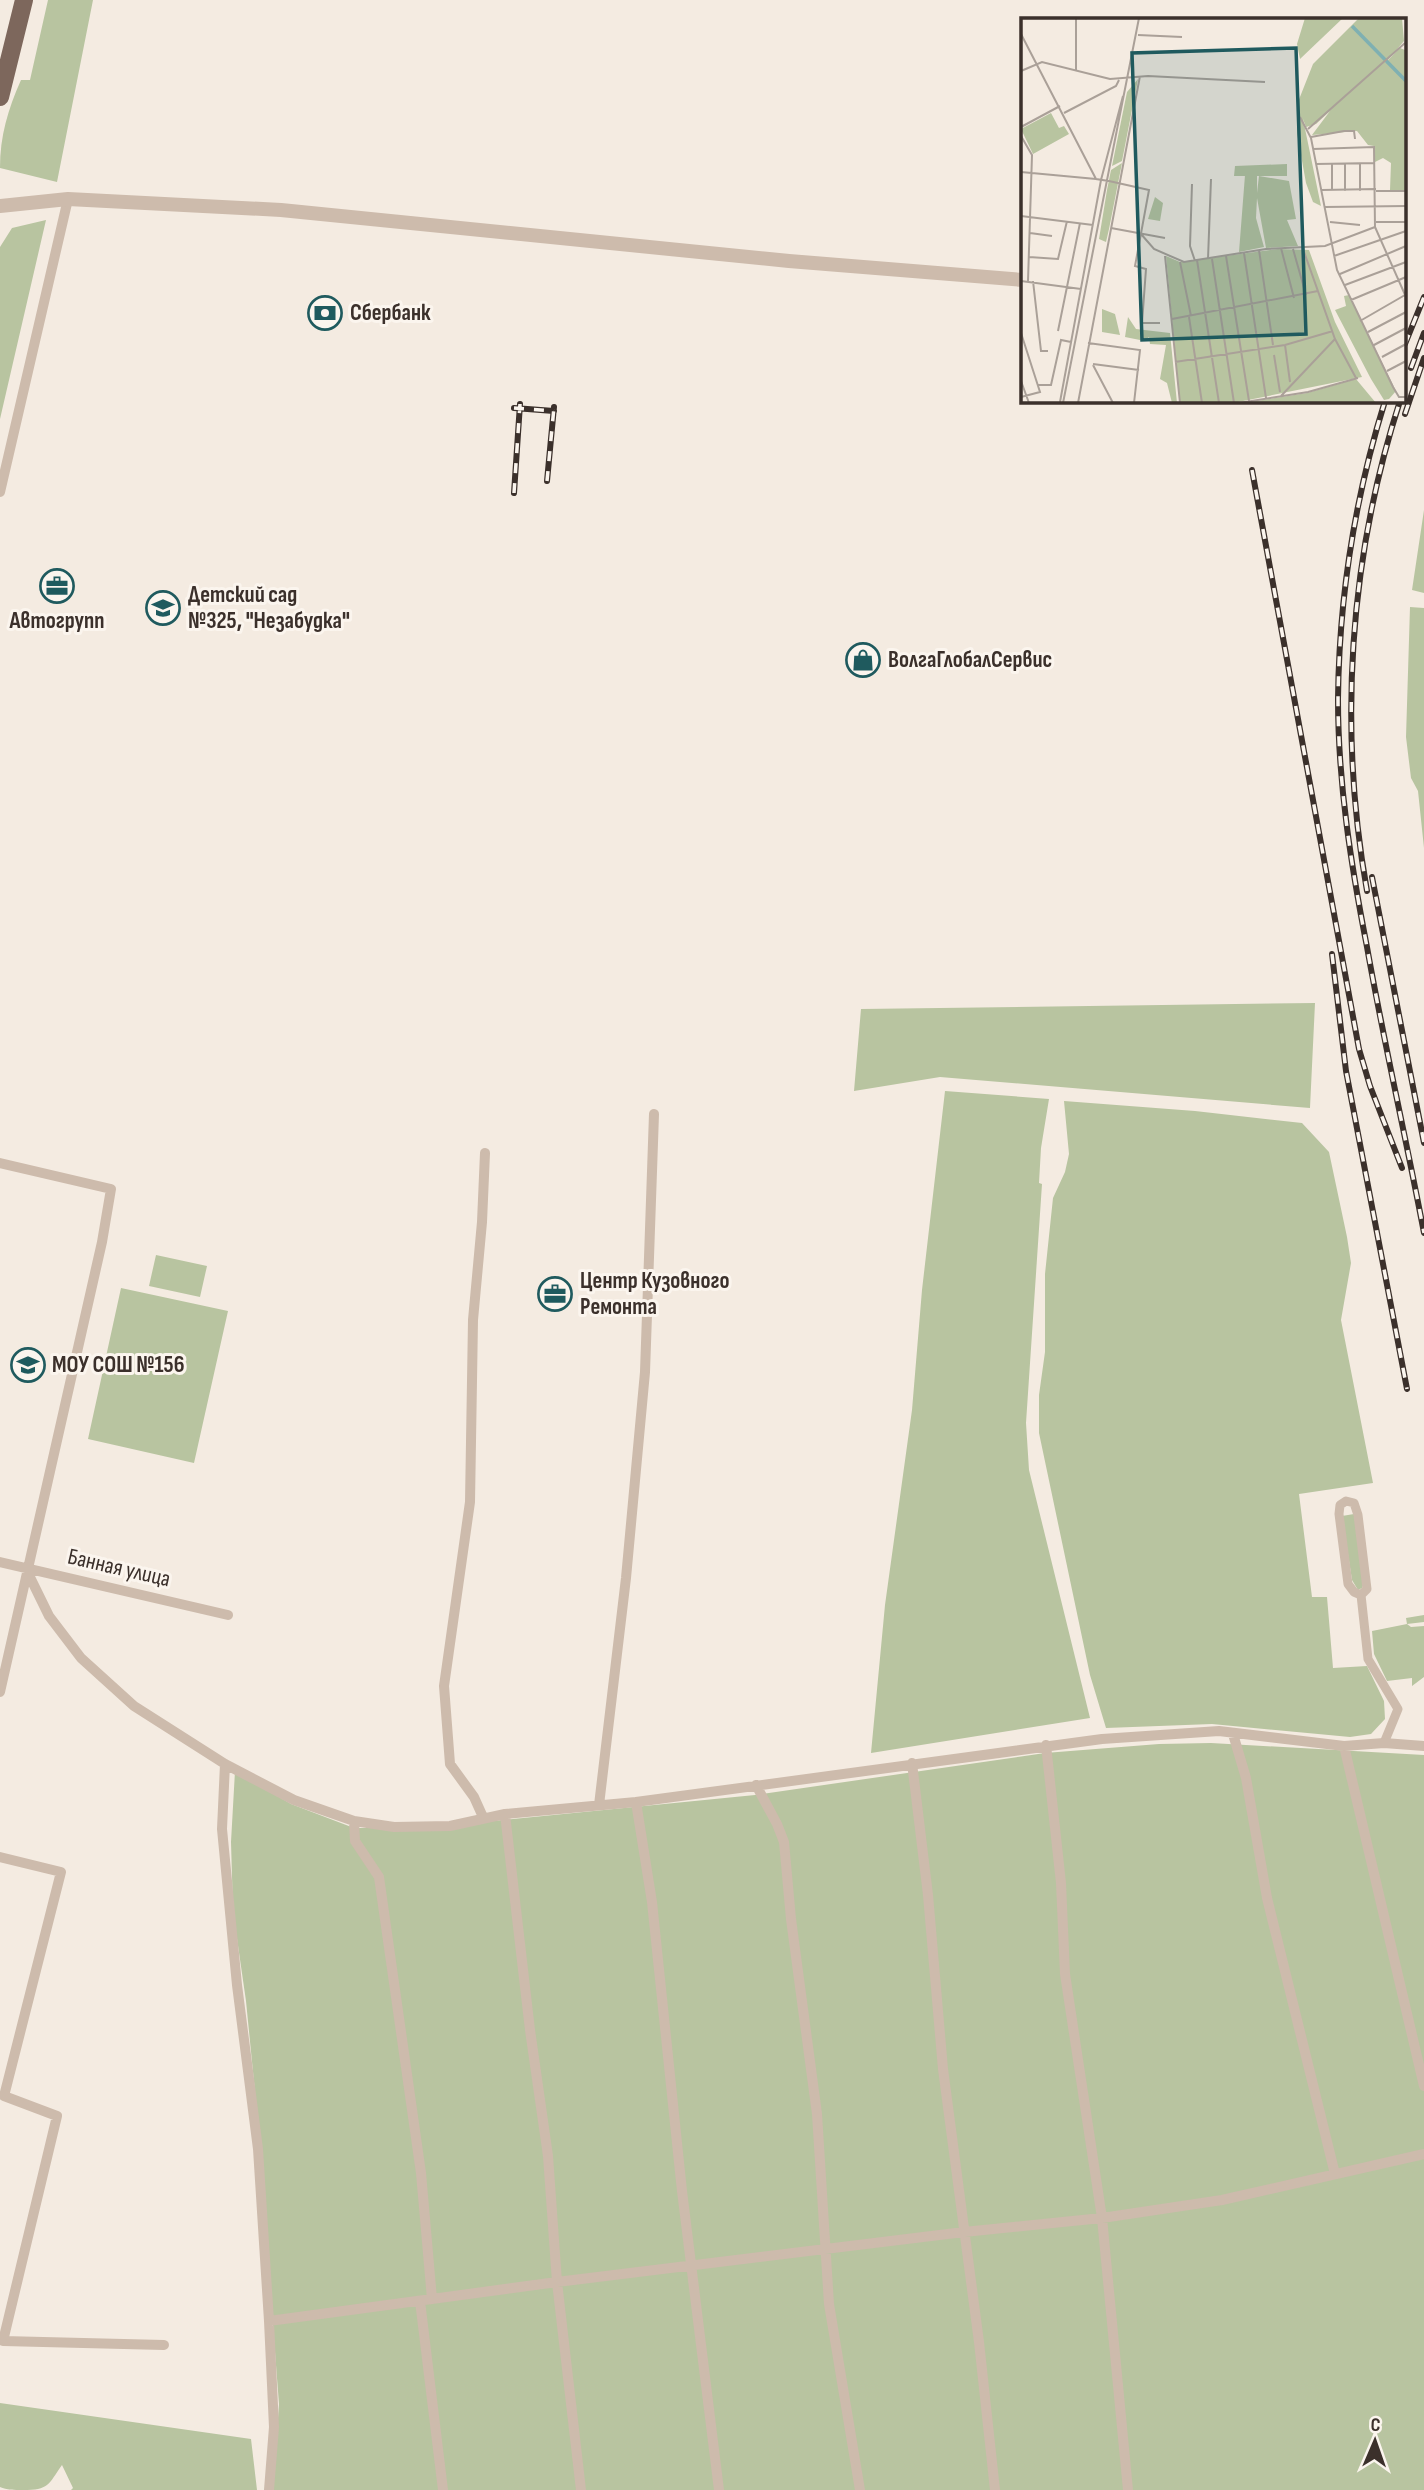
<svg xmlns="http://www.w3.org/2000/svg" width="1424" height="2490" viewBox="0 0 1424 2490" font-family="'Sofia Sans Condensed',sans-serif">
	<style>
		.green { fill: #b8c4a0 }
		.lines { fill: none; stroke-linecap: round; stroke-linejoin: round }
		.pedestrian { stroke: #cdbbac; stroke-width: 9 }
		.minor { stroke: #cdbbac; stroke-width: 10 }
		.tertiary { stroke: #cdbbac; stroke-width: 14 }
		.primary { stroke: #7d675c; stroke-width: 18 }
		.rail-casing { stroke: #3b302b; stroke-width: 6 }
		.rail { stroke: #fbf5ee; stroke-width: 3.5; stroke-dasharray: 10; stroke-linecap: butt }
		.labels { text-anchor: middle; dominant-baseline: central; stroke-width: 6; stroke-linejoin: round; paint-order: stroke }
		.poi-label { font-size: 23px; font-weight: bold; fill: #3b302b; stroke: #fbf5ee; text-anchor: start }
		.street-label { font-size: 23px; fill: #3b302b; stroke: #fbf5ee }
		.inset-river { fill: none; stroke: #7fb0b2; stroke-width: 3.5 }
		.inset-road { fill: none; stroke: #aaa098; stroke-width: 2 }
		.view { fill: #1f5a5e; fill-opacity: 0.15; stroke: #1f5a5e; stroke-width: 3.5 }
		.inset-edge { fill: none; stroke: #3b302b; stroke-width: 3.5 }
	</style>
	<rect width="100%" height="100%" fill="#f4ebe1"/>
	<path class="green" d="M48,0h45l-36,182 -57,-14c0,-32 8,-59 21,-88h9z
		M46,220l-46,199v-172l12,-19z
		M1424,510v83l-12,-3z
		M1410,607l14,1v240l-6,-57 -7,-13 -5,-41z
		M1315,1003l-5,105 -370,-31 -86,14 7,-82z
		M945,1091l104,8 -8,49 -2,35 3,1 -16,239 3,47 61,248 -219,35 14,-148 27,-195 10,-120z
		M1064,1101l131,10 107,12 27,29 18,85 4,26 -10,57 32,163 -74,11 13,103h15l6,71 34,-2 17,35 1,18 -14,15 -21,3 -138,-13 -106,4 -16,-53 -51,-242v-38l6,-43v-78l8,-76 12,-26 4,-18z
		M156,1255l51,11 -7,31 -51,-11z
		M121,1288l107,23 -34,152 -106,-24z
		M1354,1514l10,68 -2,6 -4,2 -6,-10 -10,-64z
		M1424,1615v7l-17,2 4,3 13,-1v51l-12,9v-8l-25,3 -13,-27 -2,-23 35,-7 -1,-6z
		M1211,1743l213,12v735h-1151l6,-86 -24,-312 -9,-91 -13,-90 -2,-69 4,-71 56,33 63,24h68l333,-33 290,-42 114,-9z
		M0,2403l251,36 6,51h-186l2,-2 -11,-23c-14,20 -13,25 -39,25 -9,0 -16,0 -23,-3z"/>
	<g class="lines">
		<path class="pedestrian" d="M1361,1595l-7,-3 -6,-8 -9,-70 1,-9 6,-4 8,2 4,12 9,74 -6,6 7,64 30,50 -14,34"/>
		<path class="minor" d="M0,492l68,-293
			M0,1163l111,26 -9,53 -102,450
			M0,1562l228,53
			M26,1569l23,47 32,42 53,48 91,58 69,36 60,21 40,6 56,-1 55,-12 131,-12 466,-63 117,-8 125,15 40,-3 40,3
			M1233,1734l13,44 21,120 68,276
			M1046,1745l15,138 4,91 37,244 26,272
			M1344,1746l80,340
			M912,1763l16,132 15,174 36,273 16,148
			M225,1764l-3,65 15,156 21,164 11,172 5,106 -5,63
			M756,1785l21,39 7,18 7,77 26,195 12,190 31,186
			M636,1802l16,100 30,289 37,299
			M599,1805l27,-227 19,-206 9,-258
			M505,1814l25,216 18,126 9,126 24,208
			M483,1817l-9,-20 -24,-33 -6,-78 26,-184 3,-182 9,-98 3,-69
			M354,1821l1,20 24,36 42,296 11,126
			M0,1857l61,15 -57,224 53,20 -54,225 161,4
			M420,2301l23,189
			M269,2321l288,-39 407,-50 138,-14 120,-18 202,-46"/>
		<path class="tertiary" d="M0,206l68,-7 213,11 508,51 234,19"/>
		<path class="primary" d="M0,97l24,-97"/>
		<g class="rail-casing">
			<path id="rail" d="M1405,344l19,-47
				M1411,368l13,-35
				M1385,401c-30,96 -46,197 -47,298 0,84 13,166 29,248 17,96 39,191 57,286
				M514,408l40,3
				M1405,414l19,-56
				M1252,470l107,579 11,37 32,82
				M547,481l7,-74
				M514,493l6,-89
				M1372,877l52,266
				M1367,891c-29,-163 -18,-333 33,-490
				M1332,954l14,117 61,318"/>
		</g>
		<use href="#rail" class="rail"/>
	</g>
	<defs>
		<g id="bank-ring" transform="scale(1.75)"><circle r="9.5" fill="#fbf5ee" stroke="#1f5a5e" stroke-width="1.5"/><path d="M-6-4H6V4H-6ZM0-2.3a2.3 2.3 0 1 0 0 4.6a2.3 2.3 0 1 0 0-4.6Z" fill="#1f5a5e"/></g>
		<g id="office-ring" transform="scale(1.75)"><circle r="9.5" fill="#fbf5ee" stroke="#1f5a5e" stroke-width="1.5"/><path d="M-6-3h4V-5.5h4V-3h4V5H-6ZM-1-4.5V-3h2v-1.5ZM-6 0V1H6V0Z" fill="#1f5a5e"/></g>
		<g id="school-ring" transform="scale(1.75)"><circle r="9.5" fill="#fbf5ee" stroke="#1f5a5e" stroke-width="1.5"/><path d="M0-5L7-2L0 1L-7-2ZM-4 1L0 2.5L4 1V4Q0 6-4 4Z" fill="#1f5a5e"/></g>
		<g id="shop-ring" transform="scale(1.75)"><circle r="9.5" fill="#fbf5ee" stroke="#1f5a5e" stroke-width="1.5"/><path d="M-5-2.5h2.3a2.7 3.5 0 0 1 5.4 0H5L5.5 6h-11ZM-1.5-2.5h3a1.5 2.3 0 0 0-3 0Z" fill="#1f5a5e"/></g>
	</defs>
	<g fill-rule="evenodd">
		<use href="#bank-ring" x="325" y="313"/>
		<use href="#office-ring" x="57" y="586"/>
		<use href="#school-ring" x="163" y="608"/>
		<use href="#shop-ring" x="863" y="660"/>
		<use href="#office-ring" x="555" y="1294"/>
		<use href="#school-ring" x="28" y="1365"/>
	</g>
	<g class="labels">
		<g class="poi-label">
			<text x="350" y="313">Сбербанк</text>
			<text x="188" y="595">Детский сад<tspan x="188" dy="26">№325, "Незабудка"</tspan></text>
			<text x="57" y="621" text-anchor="middle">Автогрупп</text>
			<text x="888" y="660">ВолгаГлобалСервис</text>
			<text x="580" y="1281">Центр Кузовного<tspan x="580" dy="26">Ремонта</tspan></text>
			<text x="52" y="1365">МОУ СОШ №156</text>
		</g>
		<g class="street-label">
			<text transform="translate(119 1568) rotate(13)">Банная улица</text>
		</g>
	</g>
	<g transform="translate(1021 18)">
		<rect width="385" height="385" fill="#f4ebe1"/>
		<path d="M284,0h38l-43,41 -3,-15zM338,0h43l2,23 -19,22 15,-15 5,2 1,140h-16l1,-27 -8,-5 -8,4 -1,-16 -6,-1 -11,-14 -45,4 18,-24 -14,13 -10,3 -3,-8 18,87 -8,-4 -7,-19 -9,-50v-15h4l-4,-2 1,-14 15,-38zM117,61l-16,82 -10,5 15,-74zM30,95l8,15 5,-2 5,8 -36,20 -12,-25zM101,145l-13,66 -3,13 -7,-3 8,-49 4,-20zM266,146v12h-53l1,-10zM224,157l12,1v17l2,-17 30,5 7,38 -9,1 11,26 -32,2 -9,-50 -1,20 8,29 -25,5zM134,179l8,6 -3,18 -12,-2zM257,231l31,1 26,72 27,55 -129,26h-53l-14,-147 14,6zM328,277l47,96 -7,8 -5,1 -13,-21 -36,-69 11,-4 -2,-10zM81,291l13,5 5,21 -18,-3zM107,299l8,12 34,4 7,70h-5l-5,-20 -7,-4 6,-34 -16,-1 -1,-7 -4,4 -20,-4zM335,361l20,24h-132l63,-10z" fill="#b8c4a0"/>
		<path class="inset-river" d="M331,8l54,55"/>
		<path class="inset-road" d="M55,0v53M0,16l75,145 13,2M117,17l44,2M0,53l21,-9 68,17 38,-3 117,6M43,95l52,-27 3,-6M279,99l11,21 26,132 56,117 6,10h7M0,109l39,-21M287,111l97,-86M0,118l11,19 -4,126M290,119l33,-6h10l1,8M292,131l61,-2 1,80 31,70M339,145v28M295,146l59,-1M0,154l75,7M88,163l40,9 -14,76 11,3 -4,54h18M171,166l-2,62 5,15M301,172l54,-1M311,173v-28M324,173v-28M355,173h30M304,189l81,-1M0,198l72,9M309,204l30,3M355,204h30M90,210l54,10M9,215l22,3M120,216l13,15 30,13 82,-13 59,-3 50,-19M260,230l13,50M272,231l13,46M282,231l32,90 21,39M238,232l14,95M223,235l22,145M144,238l15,147M205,238l23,145M313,238l72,-25M8,239l29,2 9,-38M187,241l3,-80M191,241l22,144M176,242l22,143M159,244l11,54M319,256l66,-28M0,263l60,8M12,263l8,70h7M324,267l61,-23M330,282l55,-23M168,299l13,86M151,301l146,-28M339,303l45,-26M37,313l22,-108M347,314l38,-20M0,315l19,59 -19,5M67,325l52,7 -6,53M264,327l5,37M353,327l32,-17M253,337l6,37M361,339l24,-13M154,344l110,-17 48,-14M72,346l46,6M72,347l20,38M366,353l19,-10M0,363l8,22M17,367h13l10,-45 10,2M260,378l54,-57M39,384l41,-222 22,-84M42,385l76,-385M57,385l62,-327M218,385l69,-11 50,-14"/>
		<path class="view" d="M275,30l10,286 -164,6 -10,-287z"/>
		<rect width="385" height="385" class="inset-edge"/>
	</g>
	<g transform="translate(1375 2441) rotate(2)" stroke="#fbf5ee" stroke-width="5" paint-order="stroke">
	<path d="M0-5L12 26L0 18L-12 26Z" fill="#3b302b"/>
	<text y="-10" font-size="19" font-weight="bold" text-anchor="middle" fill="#3b302b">С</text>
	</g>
</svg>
